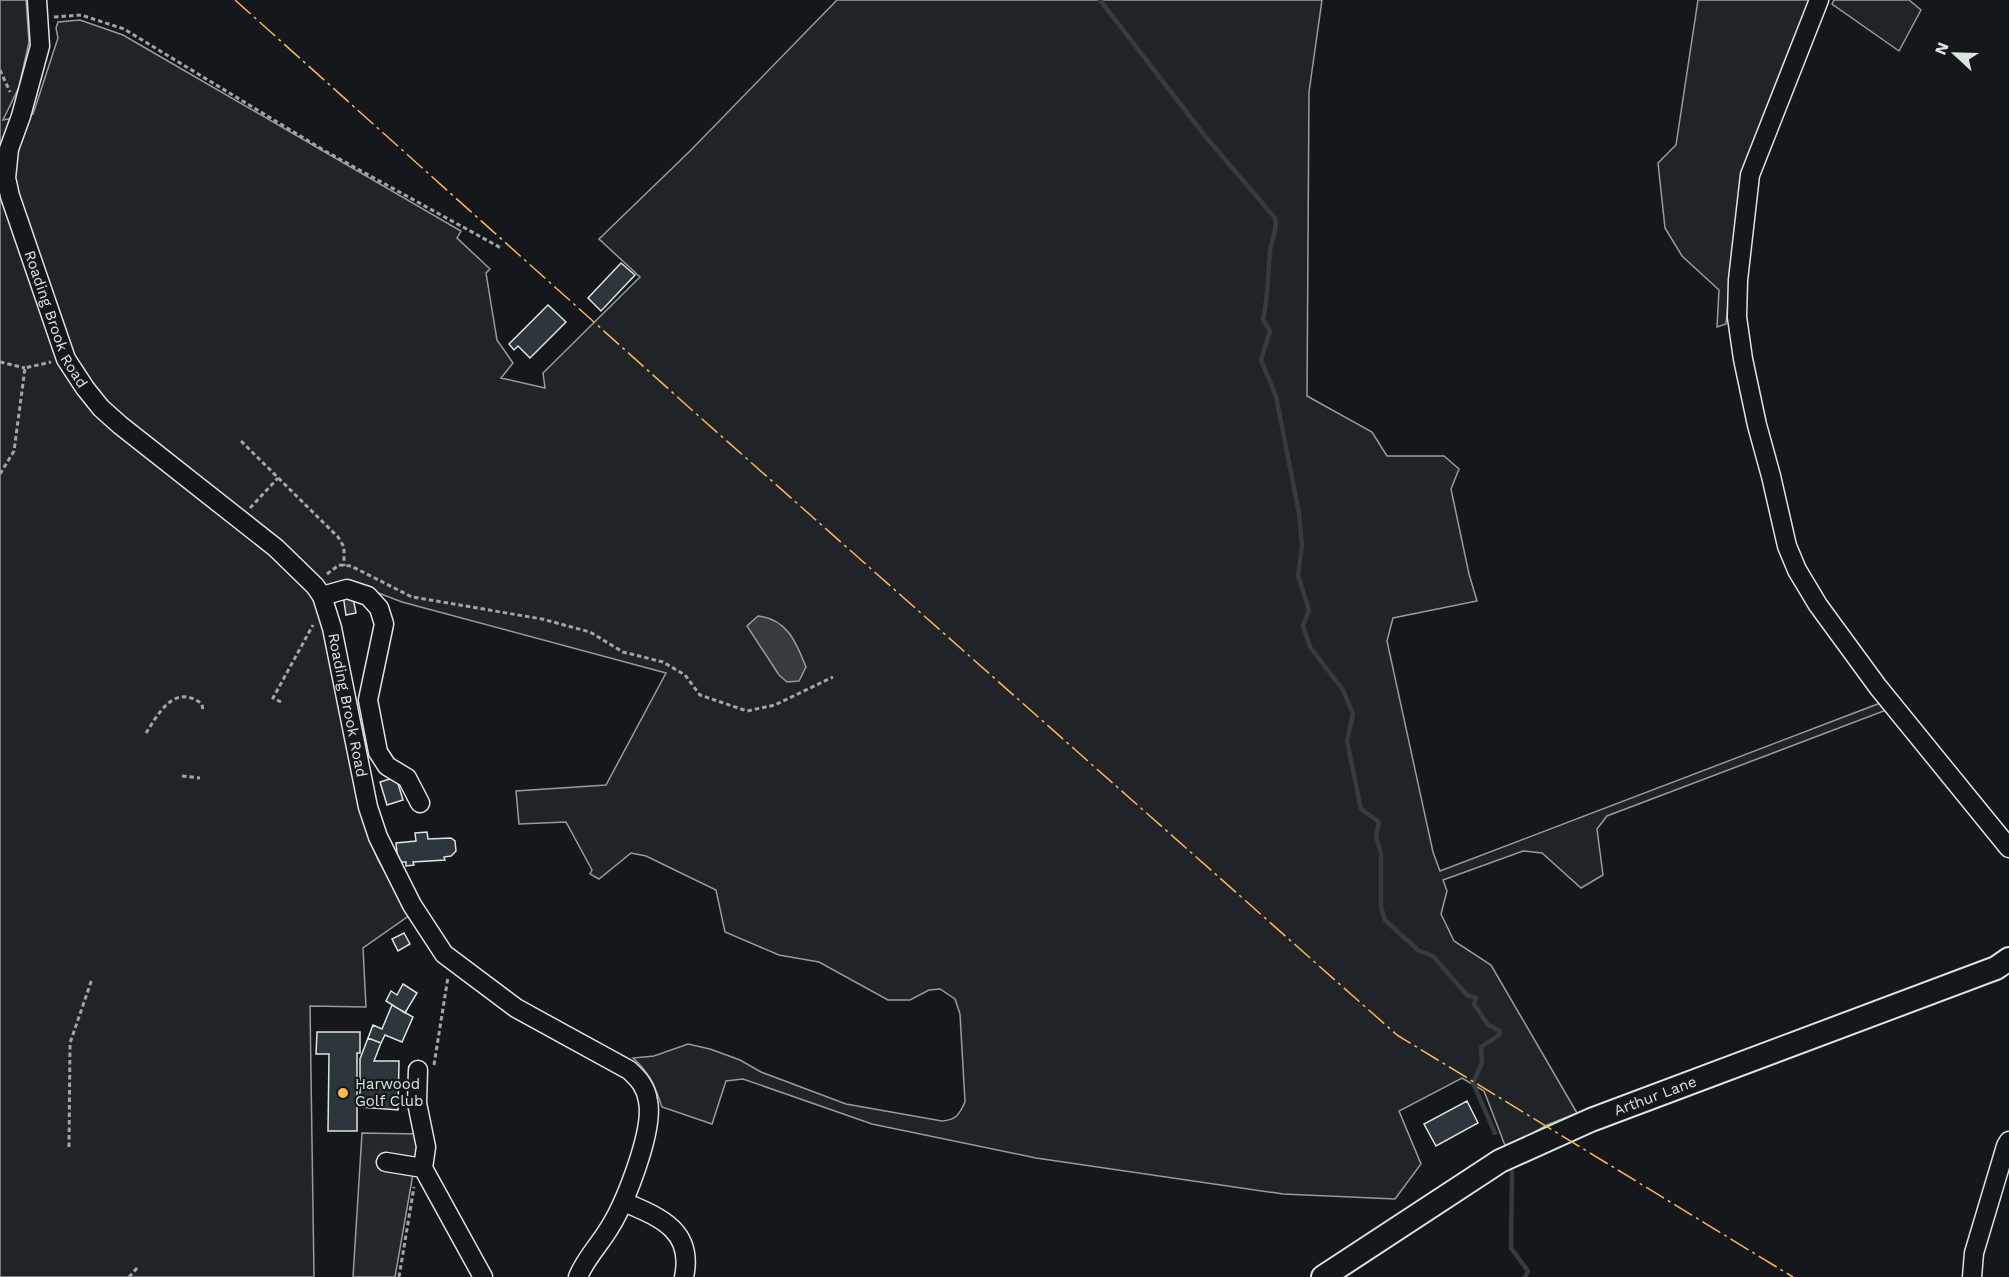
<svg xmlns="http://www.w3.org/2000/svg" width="2009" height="1277" viewBox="0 0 2009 1277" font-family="'Work Sans',sans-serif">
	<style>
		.green { fill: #202428; stroke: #939e99; stroke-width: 1.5 }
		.parking { fill: #24282b; stroke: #939e99; stroke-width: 1.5 }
		.water { fill: #363b3e; stroke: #939e99; stroke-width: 1.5 }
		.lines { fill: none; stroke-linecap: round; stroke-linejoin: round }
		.stream { stroke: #363b3e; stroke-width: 4.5 }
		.building { fill: #2c363c; stroke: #d8e6dc; stroke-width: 1.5 }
		.minor-casing { stroke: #d8e6dc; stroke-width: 21 }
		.major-casing { stroke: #d8e6dc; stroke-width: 26 }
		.path { stroke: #9da8a2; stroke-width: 3; stroke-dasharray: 4.5 3; stroke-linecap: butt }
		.minor { stroke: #14181c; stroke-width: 18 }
		.major { stroke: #14181c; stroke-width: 22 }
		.power { stroke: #ffb74d; stroke-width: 1.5; stroke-dasharray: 21 4.5 3 4.5; stroke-linecap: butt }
		.poi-dot { fill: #ffb74d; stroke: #14181c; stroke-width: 2 }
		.labels { text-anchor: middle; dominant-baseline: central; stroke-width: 4.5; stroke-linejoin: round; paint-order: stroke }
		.street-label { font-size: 15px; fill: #d8e6dc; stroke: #14181c }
		.poi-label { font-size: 15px; fill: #d8e6dc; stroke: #14181c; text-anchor: start }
	</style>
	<rect width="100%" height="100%" fill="#14181c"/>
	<path class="green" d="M0,0h26l3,42 -10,45 -16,33 30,-6 25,-76 -2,-10 2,-6 22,-2 43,15 338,196 -4,7 33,31 -4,4 11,67 16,23 -12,15 44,10 -2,-15 97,-96 -41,-38 91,-88 147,-151h485l-13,92 -2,304 65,36 15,24h57l15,13 -8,20 18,85 8,27 -84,17 -6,23 46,211 7,19 443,-169 6,7 -282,107 -10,13 6,46 -22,13 -39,-35 -19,-2 -80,29 4,11 -6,23 13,27 37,24 86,148 -30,12 -41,23 -22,-57 -22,-13 -63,33 22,53 -26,35 -112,-5 -247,-36 -164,-34 -129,-45 -17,2 -14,43 -50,-17c-7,-21 -13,-35 -29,-49l21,-2 34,-12 22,5 30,11 21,12 85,32 96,17c14,-1 17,-6 23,-19l-5,-88 -5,-15 -15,-10 -11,1 -19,10h-22l-69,-38 -40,-7 -54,-23 -9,-42 -70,-34 -15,-3 -32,26 -9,-5 2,-4 -26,-48 -47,2 -3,-33 90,-6 60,-112 -264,-71 -34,-13 -32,6 -15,22 16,69 16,92 16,59 9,23 32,55 -47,33 3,59 -56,-1 4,271h-314z
		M1698,0h116l-34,91 -50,193 -4,40 -9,3 2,-37 -37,-34 -17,-28 -7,-65 18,-18z
		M1834,0h75l12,10 -22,41 -67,-47z"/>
	<path class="parking" d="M362,1133l58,1 -25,143h-42z"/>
	<path class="water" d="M758,616c29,3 38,26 48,51l-7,14 -12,1 -8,-7 -32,-49z"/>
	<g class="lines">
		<path class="stream" d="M1100,0l105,136 70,82c3,12 -4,21 -5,33 -2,23 -2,46 -7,69l7,11 -9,29 15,36 23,117 3,33 -4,29 11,35 -6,16 7,21 33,43 10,24 -6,27 14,68 18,13 -3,14 5,18v53l4,13 34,31 14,5 34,39 9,3 -2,6 14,21 12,6 -1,4 -18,12 1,16 -9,20 22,50
			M1512,1172l-1,76 17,23 -3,6"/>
	</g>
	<path class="building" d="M621,263l14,12 -34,36 -13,-13z
		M548,305l18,17 -36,36 -12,-12 -4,4 -5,-6z
		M352,593l4,20 -10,2 -3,-20z
		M396,777l7,23 -16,5 -7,-23z
		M427,832l1,7 23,-1 4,3 1,10 -5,5 -7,1 1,3 -32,2 1,3 -8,1v-4h-8l-2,-19 20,-2 -1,-8z
		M404,933l6,11 -12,7 -6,-12z
		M403,984l14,9 -12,20 -19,-12 5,-10 6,4z
		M392,1005l21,12 -11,25 -17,-7 -4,8 -13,-5 5,-13 9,4z
		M317,1032h43v21h-3v78h-29l1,-77h-13z
		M368,1038l13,5 -7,18h25l-1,49 -38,-3v-48z
		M1467,1101l11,22 -42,23 -12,-22z"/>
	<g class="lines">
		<g class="minor-casing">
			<g id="minor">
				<path id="s1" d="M37,0l3,46 -19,70 -12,33 -3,29 4,18 56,163 19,29 16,20 19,17 156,123 39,38 7,10 10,32 36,179 10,30 34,68 32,49 72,54 113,62c10,9 17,17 19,31 6,29 -22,100 -38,126 -10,17 -25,32 -32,50"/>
				<path d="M1819,0l-69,175 -12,105 -1,37 6,42 14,66 14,51 16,70 10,24 21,35 60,82 131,161"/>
				<path d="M322,596l25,-7 21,7 11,12 5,16 -16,76 10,52 9,14 20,12 13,25"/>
				<path d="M418,1070l-1,33 9,44 -3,21"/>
				<path d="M386,1162l37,6 60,109"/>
				<path d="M624,1202c35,15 70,28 60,75"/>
				<path d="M1972,1277l2,-24 32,-107 3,-5"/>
			</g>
		</g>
		<g class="major-casing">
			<g id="major">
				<path id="s2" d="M1323,1277l177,-116 91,-41 405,-152 13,-9"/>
			</g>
		</g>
		<path class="path" d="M54,17l27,-2 43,14 201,122 176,97
			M0,70l10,22
			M0,362l25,6
			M241,441l97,96 6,10v19
			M0,474l14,-23 11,-83 26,-6
			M250,508l28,-30
			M327,574l12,-9 12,1 61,31 130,22 48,13 33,20 40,10 22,13 15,20 47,16 28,-6 58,-28
			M281,702l-8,-4 40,-73
			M146,733c13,-20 28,-50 56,-29l1,7
			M182,776l18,2
			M434,1065l14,-88
			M69,1147l1,-104 22,-64
			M129,1277l9,-10
			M399,1277l15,-90"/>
		<use href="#minor" class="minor"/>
		<use href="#major" class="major"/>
		<path class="power" d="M235,0l467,419 695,616 396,242"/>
	</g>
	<circle class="poi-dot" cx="343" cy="1093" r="6"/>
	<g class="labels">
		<g class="street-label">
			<text stroke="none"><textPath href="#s1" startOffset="333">Roading Brook Road</textPath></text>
			<text stroke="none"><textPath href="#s1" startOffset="837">Roading Brook Road</textPath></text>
			<text stroke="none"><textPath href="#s2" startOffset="380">Arthur Lane</textPath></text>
		</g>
		<g class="poi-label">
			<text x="355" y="1084">Harwood<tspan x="355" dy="17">Golf Club</tspan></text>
		</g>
	</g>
	<g transform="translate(1955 54) rotate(292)" stroke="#14181c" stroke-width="4.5" paint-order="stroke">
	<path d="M0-4.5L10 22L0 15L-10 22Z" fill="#d8e6dc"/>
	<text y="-9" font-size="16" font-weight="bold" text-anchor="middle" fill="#d8e6dc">N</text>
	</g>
</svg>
